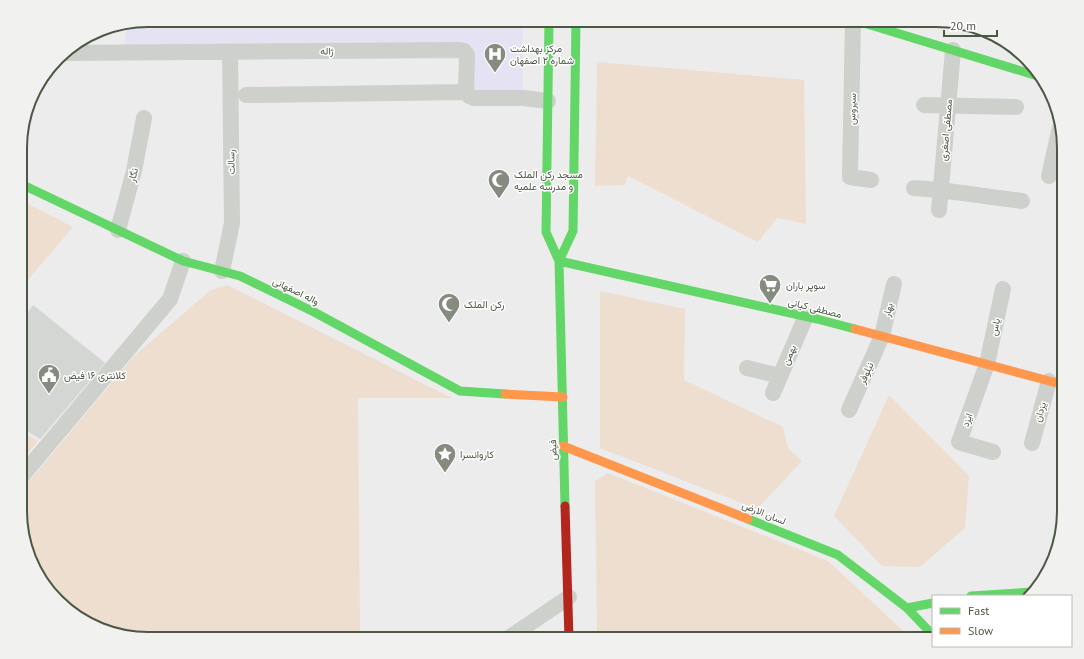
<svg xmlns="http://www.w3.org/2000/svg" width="1084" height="659" viewBox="0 0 1084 659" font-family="'PT Sans',Vazirmatn,sans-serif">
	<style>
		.medical { fill: #e5e2f4 }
		.green { fill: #edded0 }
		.building { fill: #d4d6d4; stroke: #dedfde }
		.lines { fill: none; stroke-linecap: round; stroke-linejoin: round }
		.street { stroke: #cdd0cb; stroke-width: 16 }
		.fast { stroke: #63d668; stroke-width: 9 }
		.slow { stroke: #ff974d; stroke-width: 9 }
		.jam { stroke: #b3261e; stroke-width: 9 }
		.labels { text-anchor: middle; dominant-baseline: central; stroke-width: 3; stroke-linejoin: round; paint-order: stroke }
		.poi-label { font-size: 10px; fill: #4d5844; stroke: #fff; text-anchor: start }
		.street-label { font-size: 10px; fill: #4d5844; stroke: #fff }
		.rim { fill: none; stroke: #4d5844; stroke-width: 2 }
	</style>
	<rect width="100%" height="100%" fill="#ececed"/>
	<path class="medical" d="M148,20h375v78h-49l-7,-43 -343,-2 2,-29z"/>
	<path class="green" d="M597,62l207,18 2,144 -29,-6 -19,24 -130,-66 -3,9 -30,1z
		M21,200l52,27 -52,61z
		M227,285l225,113h-94l2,236 113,3 -2,2h-323l-33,-4 -38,-17 -36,-36 -20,-55v-36l114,-136 76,-65z
		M600,291l85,18 -1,71 99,47 5,21 14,13 -45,48 -157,-61z
		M889,395l80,81 -4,52 -45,39 -38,-1 -48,-50z
		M21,431l17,10 -17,21z
		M608,473l220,88 84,78h-315l-2,-158z"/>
	<path class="building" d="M33,305l72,58 -65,76 -19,-12v-104z"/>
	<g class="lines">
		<path class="street" d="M853,20l-3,157 21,3
			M62,53l398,-3 4,1 3,4 -1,37 3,4 5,2h49l25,3
			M246,95l220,-3
			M924,105l92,2
			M1049,176l11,-49
			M914,188l26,2 82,11
			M939,210l14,-160
			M118,230l16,-59 10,-53
			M222,271l10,-48 -2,-171
			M747,368l33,8
			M773,393l33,-77
			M849,410l33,-74 12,-52
			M1032,443l17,-62
			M993,452l-34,-10 28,-78 16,-75
			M21,477l149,-178 13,-38
			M507,639l62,-42"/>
		<path class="fast" d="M549,20l-3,212 13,29 6,245
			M854,20l187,57
			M21,184l162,77 57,15 74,36 146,79 45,3
			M559,261l258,58 38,10
			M559,261l14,-30 3,-211
			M748,519l90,36 69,53 21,22 2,9
			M971,596l61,-4
			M907,608l26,-5"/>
		<path class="slow" d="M855,329l209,56
			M505,394l58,3
			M563,446l185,73"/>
		<path class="jam" d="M565,506l4,133"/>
	</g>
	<defs>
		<g id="hospital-pin" transform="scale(1.15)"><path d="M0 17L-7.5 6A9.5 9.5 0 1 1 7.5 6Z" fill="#858c7f" stroke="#fff"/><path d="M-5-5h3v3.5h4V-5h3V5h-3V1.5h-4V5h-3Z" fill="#fff"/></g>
		<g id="mosque-pin" transform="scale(1.15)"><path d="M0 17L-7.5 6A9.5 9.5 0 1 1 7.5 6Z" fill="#858c7f" stroke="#fff"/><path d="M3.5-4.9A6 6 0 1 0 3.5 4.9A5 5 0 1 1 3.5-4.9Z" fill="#fff"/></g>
		<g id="supermarket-pin" transform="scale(1.15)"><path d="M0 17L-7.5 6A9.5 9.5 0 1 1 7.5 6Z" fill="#858c7f" stroke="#fff"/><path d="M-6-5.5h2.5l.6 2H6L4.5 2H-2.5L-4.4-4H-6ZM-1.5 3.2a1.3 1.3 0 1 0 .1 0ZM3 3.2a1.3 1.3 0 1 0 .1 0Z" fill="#fff"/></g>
		<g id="civic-pin" transform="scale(1.15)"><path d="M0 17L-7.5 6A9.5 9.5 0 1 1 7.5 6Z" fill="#858c7f" stroke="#fff"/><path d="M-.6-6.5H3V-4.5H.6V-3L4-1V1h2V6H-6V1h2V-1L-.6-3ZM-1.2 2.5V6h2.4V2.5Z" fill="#fff"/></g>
		<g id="sight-pin" transform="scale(1.15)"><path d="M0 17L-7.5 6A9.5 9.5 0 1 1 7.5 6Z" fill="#858c7f" stroke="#fff"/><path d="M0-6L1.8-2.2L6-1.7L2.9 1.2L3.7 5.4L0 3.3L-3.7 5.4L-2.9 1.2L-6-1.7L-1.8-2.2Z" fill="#fff"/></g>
	</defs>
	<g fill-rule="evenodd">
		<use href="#hospital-pin" x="495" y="54"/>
		<use href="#mosque-pin" x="499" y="180"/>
		<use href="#supermarket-pin" x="770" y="285"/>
		<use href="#mosque-pin" x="449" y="304"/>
		<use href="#civic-pin" x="49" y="375"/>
		<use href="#sight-pin" x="445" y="454"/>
	</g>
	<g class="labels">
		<g class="poi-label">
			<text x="510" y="48">مرکز بهداشت<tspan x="510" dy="12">شماره ۲ اصفهان</tspan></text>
			<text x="514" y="174">مسجد رکن الملک<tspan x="514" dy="12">و مدرسه علمیه</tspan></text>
			<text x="786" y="285">سوپر باران</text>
			<text x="464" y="304">رکن الملک</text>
			<text x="64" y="375">کلانتری ۱۶ فیض</text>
			<text x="460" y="454">کاروانسرا</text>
		</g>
		<g class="street-label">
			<text transform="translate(327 51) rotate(-1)">ژاله</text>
			<text transform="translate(852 109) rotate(-89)">سیروس</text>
			<text transform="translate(946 130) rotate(-85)">مصطفی اصغری</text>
			<text transform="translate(231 162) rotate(-91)">رسالت</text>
			<text transform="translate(133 175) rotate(-76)">نگار</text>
			<text transform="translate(296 291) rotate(26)">واله اصفهانی</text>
			<text transform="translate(815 308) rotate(14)">مصطفی کیانی</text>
			<text transform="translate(888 310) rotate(-77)">بهار</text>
			<text transform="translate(995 327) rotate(-78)">یاس</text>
			<text transform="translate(789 355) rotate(-67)">بهمن</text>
			<text transform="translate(866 373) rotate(-66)">نیلوفر</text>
			<text transform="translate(1040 412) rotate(-74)">یزدان</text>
			<text transform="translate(967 420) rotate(-70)">ایزد</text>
			<text transform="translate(553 450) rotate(-92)">فیض</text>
			<text transform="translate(764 513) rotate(22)">لسان الارض</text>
		</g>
	</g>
	<path d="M0 0H1084V659H0ZM148 27H936A121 121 0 0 1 1057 148V511A121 121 0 0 1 936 632H148A121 121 0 0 1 27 511V148A121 121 0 0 1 148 27Z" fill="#f1f2f0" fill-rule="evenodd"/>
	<path class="rim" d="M148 27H936A121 121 0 0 1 1057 148V511A121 121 0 0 1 936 632H148A121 121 0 0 1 27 511V148A121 121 0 0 1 148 27Z"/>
	<rect x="932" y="595" width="140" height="52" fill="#ffffff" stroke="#b8bcb4"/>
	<rect x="940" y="608" width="20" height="6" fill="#63d668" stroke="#b8bcb4"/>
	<text x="968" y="615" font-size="12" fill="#4d5844">Fast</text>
	<rect x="940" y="628" width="20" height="6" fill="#ff974d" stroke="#b8bcb4"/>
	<text x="968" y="635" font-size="12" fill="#4d5844">Slow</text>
	<path d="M944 30v6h53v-6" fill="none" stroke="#4d5844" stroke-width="2"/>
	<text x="950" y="30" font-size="12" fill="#4d5844" stroke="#ffffff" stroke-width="3" paint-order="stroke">20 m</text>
</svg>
